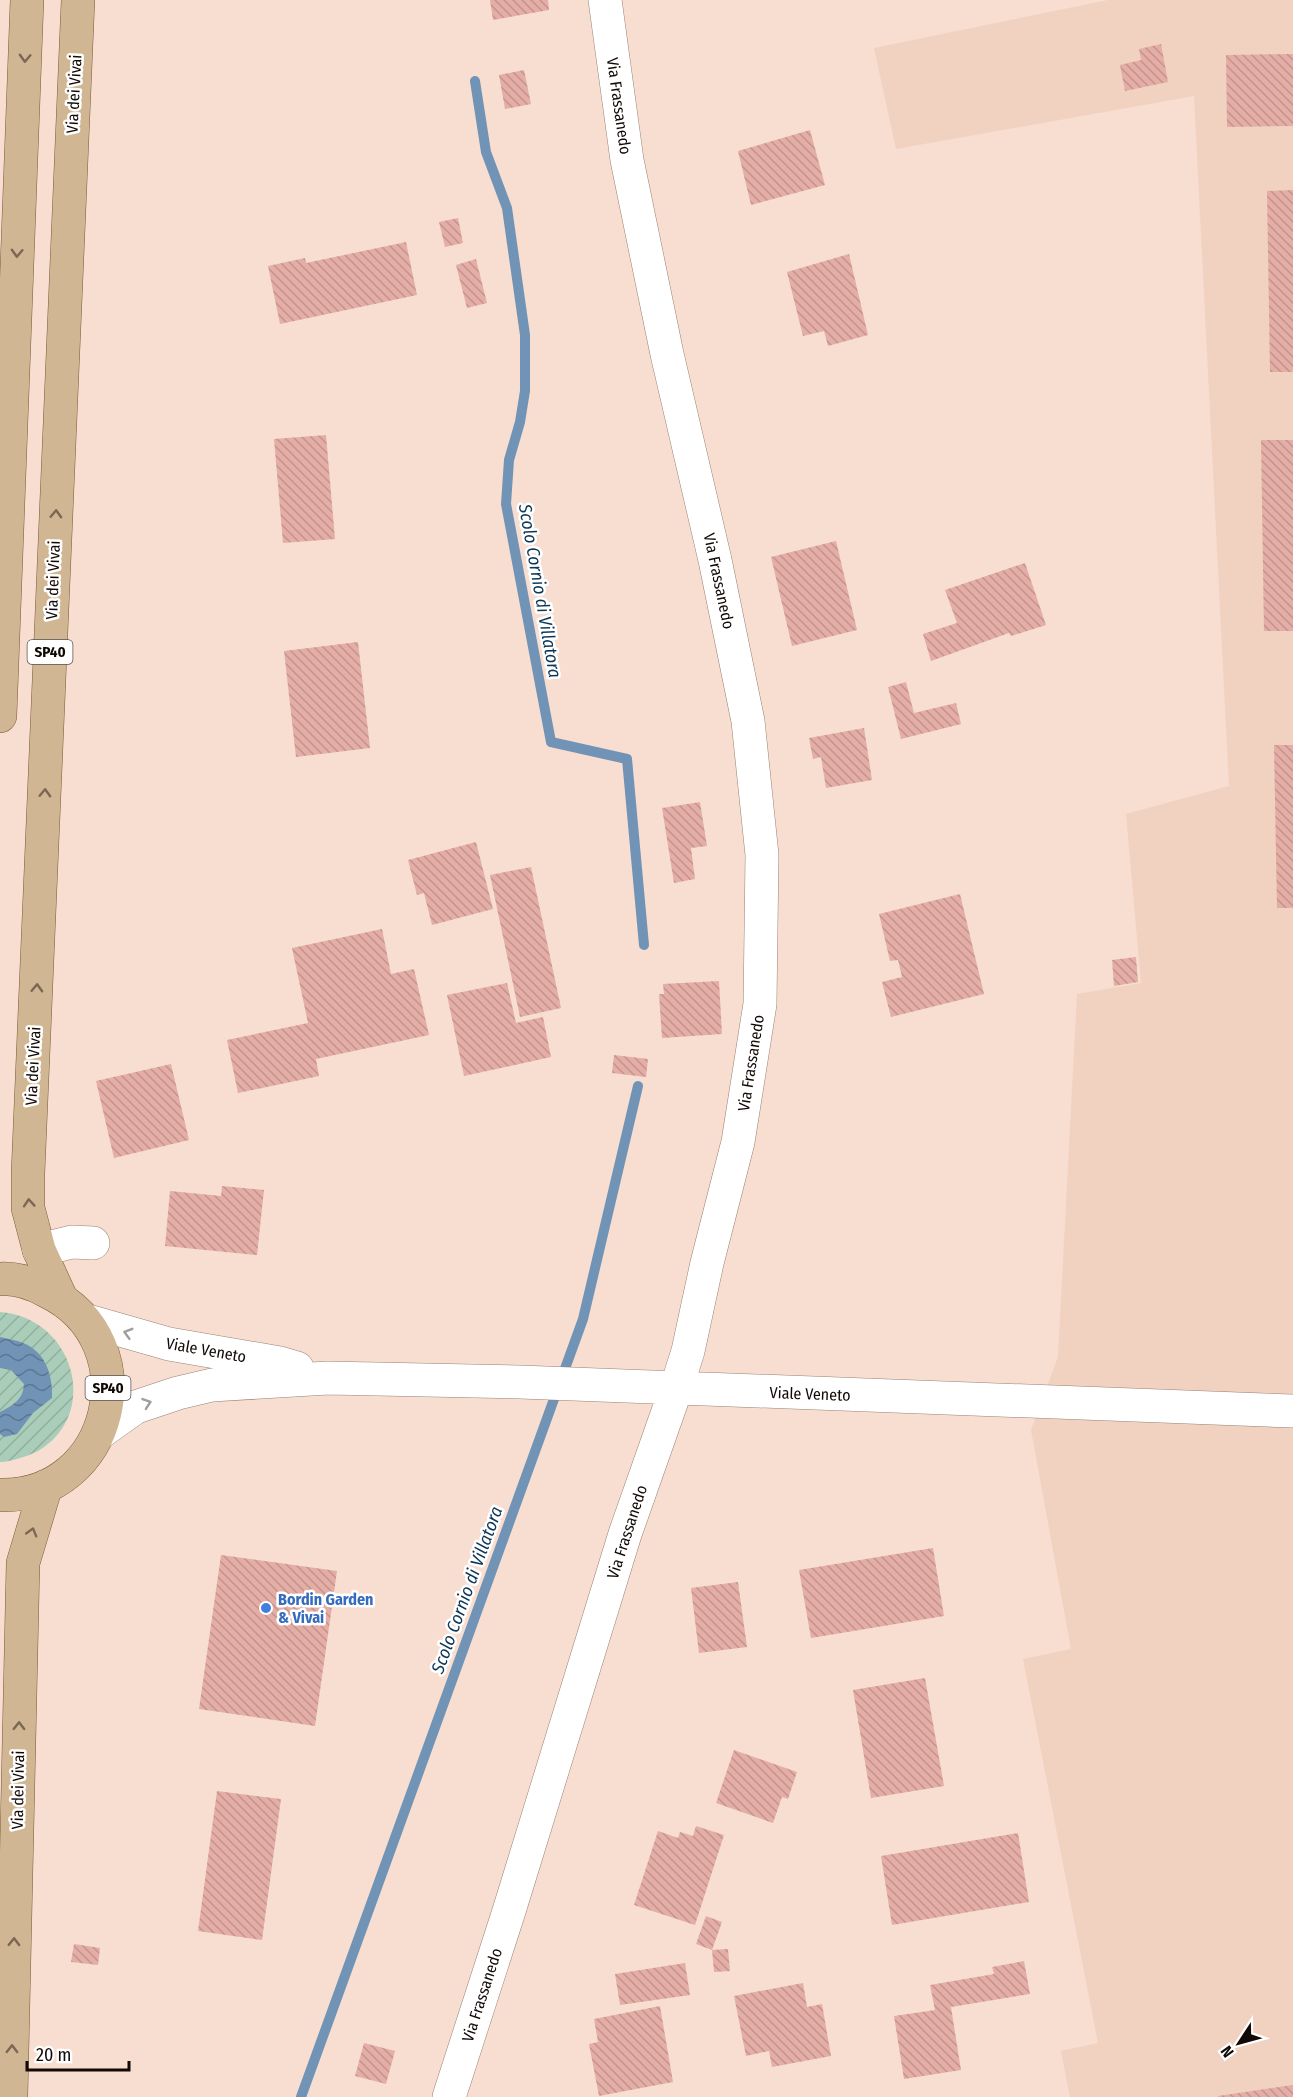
<svg xmlns="http://www.w3.org/2000/svg" width="1293" height="2097" viewBox="0 0 1293 2097" font-family="'Fira Sans Condensed',sans-serif">
	<style>
		.built { fill: #f1d1bf }
		.garden { fill: url(#garden-furrows) }
		.water { fill: url(#water-waves) }
		.lines { fill: none; stroke-linecap: round; stroke-linejoin: round }
		.stream { stroke: #7093b6; stroke-width: 10 }
		.building { fill: url(#building-back-hatch) }
		.minor-casing { stroke: #998275; stroke-width: 34 }
		.major-casing { stroke: #7a5a34; stroke-width: 34 }
		.minor { stroke: #fff; stroke-width: 33 }
		.major { stroke: #d1b694; stroke-width: 33 }
		.oneway { stroke: #7b6854 }
		.oneway2 { stroke: #a09d9b }
		.shop-dot { fill: #3f7fe0; stroke: #fff; stroke-width: 2 }
		.labels { text-anchor: middle; dominant-baseline: central; stroke-width: 5; stroke-linejoin: round; paint-order: stroke }
		.shield { fill: #fff; stroke: #585351; stroke-width: 1.5 }
		.shield-label { font-size: 15px; font-weight: bold; fill: #110906 }
		.street-label { font-size: 16px; fill: #110906; stroke: #fff }
		.shop-label { font-size: 16px; font-weight: bold; fill: #366cbe; stroke: #fff; text-anchor: start }
		.water-label { font-size: 18px; font-style: italic; fill: #0c3659; stroke: #fff }
	</style>
	<defs>
		<pattern id="garden-furrows" width="10" height="10" patternUnits="userSpaceOnUse" patternTransform="scale(1.5)"><rect width="10" height="10" fill="#aacdb9"/><path d="M-1 1l2-2M0 10L10 0M9 11l2-2" fill="none" stroke="#91af9e"/></pattern>
		<pattern id="water-waves" width="16" height="10" patternUnits="userSpaceOnUse" patternTransform="scale(1.5)"><rect width="16" height="10" fill="#7093b6"/><path d="M0 5q4-4 8 0t8 0" fill="none" stroke="#5b7692"/></pattern>
		<pattern id="building-back-hatch" width="6" height="6" patternUnits="userSpaceOnUse" patternTransform="scale(1.5)"><rect width="6" height="6" fill="#e4aea6"/><path d="M-1 5l2 2M0 0l6 6M5-1l2 2" fill="none" stroke="#c3948d"/></pattern>
	</defs>
	<rect width="100%" height="100%" fill="#f7ded0"/>
	<path class="built" d="M1108,0h185v2097h-223l-9,-46 37,-8 -75,-384 48,-10 -40,-219 27,-73 19,-363 64,-11 -15,-169 103,-28 -35,-690 -298,53 -22,-101z"/>
	<path class="garden" d="M0,1312c73,5 102,101 38,139 -12,6 -23,9 -35,11h-3z"/>
	<path class="water" d="M0,1337c8,2 16,3 23,6 23,9 30,33 29,55l-19,15 -16,21 -13,3 -4,-3v-22c13,-7 23,-12 24,-28l-13,-14 -11,-2z"/>
	<g class="lines">
		<path class="stream" d="M475,81l11,71 21,56 18,127v56l-5,31 -11,38 -3,44 45,238 76,17 17,186
			M301,2097l282,-778 55,-233"/>
	</g>
	<path class="building" d="M490,0h58l1,10 -56,10z
		M1161,44l7,38 -43,9 -5,-26 21,-5 -2,-11z
		M1293,54v72l-66,1 -1,-72z
		M524,70l7,34 -26,5 -6,-34z
		M810,130l15,55 -74,20 -13,-54z
		M1293,190v182h-23l-3,-181z
		M458,218l5,25 -18,4 -6,-25z
		M406,242l11,53 -137,29 -12,-58 37,-8 1,5z
		M849,254l19,81 -40,11 -4,-15 -21,5 -16,-64z
		M476,259l11,44 -20,5 -11,-43z
		M326,435l9,104 -52,4 -9,-104z
		M1261,440h32v191h-29z
		M836,541l21,89 -65,16 -21,-89z
		M1025,563l21,62 -35,11 -2,-3 -78,28 -8,-27 34,-11 -12,-33z
		M358,642l12,106 -74,9 -12,-106z
		M906,682l8,31 42,-10 5,21 -60,15 -13,-52z
		M864,728l8,52 -46,8 -5,-31 -8,2 -4,-21z
		M1274,745h19v163h-16z
		M700,802l7,44 -16,2 4,31 -21,4 -12,-75z
		M476,842l17,67 -61,16 -8,-32 -7,2 -9,-35z
		M531,867l30,141 -41,9 -30,-142z
		M960,894l24,100 -93,23 -9,-35 20,-5 -4,-17 -8,1 -11,-47z
		M382,929l9,45 23,-5 15,66 -113,24 3,17 -81,17 -11,-53 81,-17 -16,-75z
		M1136,957l2,25 -24,4 -2,-26z
		M719,981l3,53 -60,4 -3,-44h5l-1,-10z
		M507,983l9,40 27,-6 8,40 -87,19 -17,-81z
		M614,1055l34,4 -2,18 -34,-4z
		M171,1064l18,76 -75,18 -18,-77z
		M222,1186l42,4 -7,65 -92,-9 5,-55 51,5z
		M933,1548l11,68 -133,22 -12,-68z
		M221,1555l116,16 -22,155 -116,-17z
		M738,1582l9,65 -48,6 -8,-65z
		M925,1678l19,108 -73,12 -18,-108z
		M734,1750l63,22 -9,27 -6,-2 -9,26 -57,-20z
		M217,1791l64,8 -19,141 -64,-9z
		M696,1826l28,9 -29,90 -61,-20 24,-74 20,7 2,-6 13,4z
		M1018,1833l11,69 -137,23 -11,-69z
		M706,1916l16,6 -10,28 16,-1 2,22 -16,1 -2,-22 -16,-6z
		M74,1944l26,4 -2,17 -27,-3z
		M1024,1961l6,33 -79,13 10,63 -57,9 -10,-63 41,-6 -5,-25 64,-11 -2,-7z
		M685,1963l5,32 -70,10 -5,-31z
		M803,1983l4,24 15,-3 9,52 -59,11 -3,-16 -23,5 -12,-60z
		M660,2006l13,76 -74,14 -10,-52 9,-2 -4,-23z
		M364,2043l31,8 -9,33 -31,-8z
		M1293,2085v12h-75v-1z"/>
	<g class="lines">
		<g class="minor-casing">
			<path id="minor" d="M39,1250l33,-8 21,1
				M85,1320l84,24 111,19 17,5
				M98,1434l38,-27 42,-14 34,-8 116,-7 192,4 773,29
				M449,2097l60,-186 116,-377 51,-145 12,-38 19,-88 31,-121 22,-138 2,-149 -14,-134 -33,-161 -48,-206 -40,-194 -22,-160"/>
		</g>
		<g class="major-casing">
			<path id="major" d="M0,716l27,-716
				M0,1279c16,-1 34,5 48,13 102,50 65,206 -48,203
				M61,1298l-22,-48 -11,-42v-35l50,-1173
				M11,2097l12,-534 23,-77"/>
		</g>
		<use href="#minor" class="minor"/>
		<use href="#major" class="major"/>
	</g>
	<defs><path id="oneway-chevron" d="M-2-3.5L2.5 0L-2 3.5" fill="none" stroke-width="1.6" stroke-linecap="round" stroke-linejoin="round" transform="scale(1.5)"/></defs>
	<g class="oneway">
		<use href="#oneway-chevron" transform="translate(25 58) rotate(92)"/>
		<use href="#oneway-chevron" transform="translate(17 253) rotate(92)"/>
		<use href="#oneway-chevron" transform="translate(56 514) rotate(-88)"/>
		<use href="#oneway-chevron" transform="translate(45 793) rotate(-88)"/>
		<use href="#oneway-chevron" transform="translate(37 988) rotate(-88)"/>
		<use href="#oneway-chevron" transform="translate(29 1203) rotate(-94)"/>
		<use href="#oneway-chevron" transform="translate(32 1532) rotate(-74)"/>
		<use href="#oneway-chevron" transform="translate(19 1726) rotate(-89)"/>
		<use href="#oneway-chevron" transform="translate(14 1942) rotate(-89)"/>
		<use href="#oneway-chevron" transform="translate(12 2049) rotate(-89)"/>
	</g>
	<g class="oneway2">
		<use href="#oneway-chevron" transform="translate(128 1333) rotate(-164)"/>
		<use href="#oneway-chevron" transform="translate(147 1403) rotate(-19)"/>
	</g>
	<circle class="shop-dot" cx="266" cy="1608" r="6"/>
	<g class="labels">
		<g class="shield">
			<rect x="27.5" y="640" width="45" height="24" rx="4.5"/>
			<rect x="85.5" y="1376" width="45" height="24" rx="4.5"/>
		</g>
		<g class="shield-label">
			<text x="50" y="652">SP40</text>
			<text x="108" y="1388">SP40</text>
		</g>
		<g class="street-label">
			<text transform="translate(74 94) rotate(-87)">Via dei Vivai</text>
			<text transform="translate(619 106) rotate(82)">Via Frassanedo</text>
			<text transform="translate(53 580) rotate(-88)">Via dei Vivai</text>
			<text transform="translate(719 581) rotate(78)">Via Frassanedo</text>
			<text transform="translate(751 1063) rotate(-81)">Via Frassanedo</text>
			<text transform="translate(33 1066) rotate(-87)">Via dei Vivai</text>
			<text transform="translate(206 1350) rotate(10)">Viale Veneto</text>
			<text transform="translate(810 1394) rotate(2)">Viale Veneto</text>
			<text transform="translate(627 1532) rotate(-72)">Via Frassanedo</text>
			<text transform="translate(18 1790) rotate(-89)">Via dei Vivai</text>
			<text transform="translate(482 1995) rotate(-72)">Via Frassanedo</text>
		</g>
		<g class="shop-label">
			<text x="278" y="1599">Bordin Garden<tspan x="278" dy="18">&amp; Vivai</tspan></text>
		</g>
		<g class="water-label">
			<text transform="translate(540 591) rotate(80)">Scolo Cornio di Villatora</text>
			<text transform="translate(467 1590) rotate(-70)">Scolo Cornio di Villatora</text>
		</g>
	</g>
	<g transform="translate(1239 2043) rotate(234)" stroke="#ffffff" stroke-width="4.5" paint-order="stroke">
	<path d="M0-4.5L10 22L0 15L-10 22Z" fill="#110906"/>
	<text y="-9" font-size="16" font-weight="bold" text-anchor="middle" fill="#110906">N</text>
	</g>
	<path d="M27 2061v9h102v-9" fill="none" stroke="#110906" stroke-width="3"/>
	<text x="36" y="2061" font-size="18" fill="#110906" stroke="#ffffff" stroke-width="4.5" paint-order="stroke">20 m</text>
</svg>
